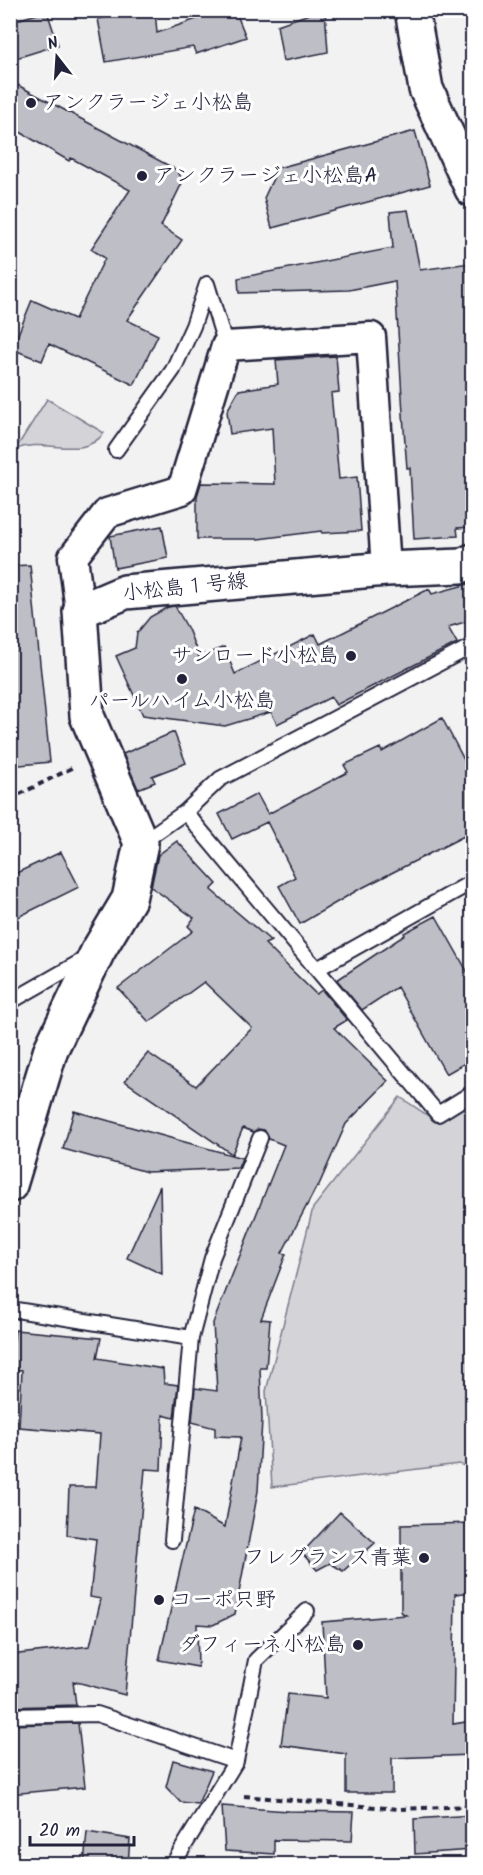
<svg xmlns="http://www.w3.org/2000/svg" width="483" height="1875" viewBox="0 0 483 1875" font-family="Kalam,'Klee One',sans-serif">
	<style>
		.green { fill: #d3d3d8; stroke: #7a7a8a; stroke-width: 1.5 }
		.building { fill: #bebec6; stroke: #22223b; stroke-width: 1.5 }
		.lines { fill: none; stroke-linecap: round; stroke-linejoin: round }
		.lane-casing { stroke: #22223b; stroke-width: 18 }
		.street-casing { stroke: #22223b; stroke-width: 33 }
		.secondary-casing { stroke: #22223b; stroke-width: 38 }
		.path { stroke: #22223b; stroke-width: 4; stroke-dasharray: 6 4.5; stroke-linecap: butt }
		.lane { stroke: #fff; stroke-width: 14 }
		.street { stroke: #fff; stroke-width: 28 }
		.secondary { stroke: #fff; stroke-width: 33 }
		.poi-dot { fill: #22223b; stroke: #fff; stroke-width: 2 }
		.labels { text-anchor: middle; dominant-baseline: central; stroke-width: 6; stroke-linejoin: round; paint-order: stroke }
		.poi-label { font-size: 21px; fill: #22223b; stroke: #fff; text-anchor: start }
		.street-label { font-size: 21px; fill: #22223b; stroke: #fff }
	</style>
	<rect width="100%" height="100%" fill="#f2f2f3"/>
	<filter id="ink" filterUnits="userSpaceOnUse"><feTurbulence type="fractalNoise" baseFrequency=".0167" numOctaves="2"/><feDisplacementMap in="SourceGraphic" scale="12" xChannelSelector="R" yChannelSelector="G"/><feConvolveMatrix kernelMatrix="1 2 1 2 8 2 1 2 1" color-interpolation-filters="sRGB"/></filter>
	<g filter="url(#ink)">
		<path class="green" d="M47,399l57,34c-22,29 -60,3 -89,17z
			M400,1097l36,24 36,-22v370l-13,-5 -187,23 -6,-96 47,-183z"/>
		<path class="building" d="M144,10h11l2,23 65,-23h13l11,27 -50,17 -3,-7 -87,15 -8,-43z
			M321,10h4l3,42 -45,9 -6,-36z
			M47,11l11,34 -48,15v-38z
			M10,81l167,89 6,11 -22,45 21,14 -55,80 31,15 -24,50 -85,-41 -7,17 -30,-12 20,-49 43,19 30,-61 -14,-9 39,-59 -59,-32 -2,3 -59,-35z
			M415,131l15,54 -158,43 -8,-30 14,-30z
			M408,210l12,60 50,-7 2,22v242l-15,1 1,8 -44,3 -4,-71h-3l-3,-38 -9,-149 -46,9 -110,3 -1,-15 155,-30 -3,-36z
			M336,356l3,36 -8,1 8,86 18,-2 4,54 -39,2 -1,-2 -63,8h-61v-43l4,-13 74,1 -3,-56 -42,6 -3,-23 12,-21 39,-6 -2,-24z
			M162,526l6,32 -53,10 -5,-32z
			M30,565l20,197 -40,4v-200z
			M472,583v37l-24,7 9,16 -121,62 -5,-8 -54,27 -6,-12 -46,14 -82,-11 -27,-59 19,-8 2,-15 13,-16 18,-10 7,-1 13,23 11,28 25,-10 11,27 80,-40 5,10 109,-55 3,5z
			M442,718l30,57v57l-116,59 -56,33 -21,-38 16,-9 -28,-55 -35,17 -13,-25 38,-20 11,20 80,-42 -4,-7 36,-17 2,4z
			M174,732l12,31 -34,13 3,6 -17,7 -15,-35z
			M177,841l40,43 -6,6 60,51 -6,3 51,50 6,-4 25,30 -13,8 54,53 -42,43 -28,63 -1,-1 -35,67 4,1 -25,65 9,1 -4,48h-6l2,52 -4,71 -23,123 -22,11 -16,-1 1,43 -39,-7 35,-150 31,17 16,-90 -26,-1v-8l-23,-6 3,-34 22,3 -4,-68 71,-178 -15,-6 -2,-6 -3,-3 -6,-1 -5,3 -10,-4 -11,26 -107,-73 23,-28 48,33 56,-58 -48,-46 -55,40 -31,-34 75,-57 -5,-5 6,-8 -43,-31 7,-32z
			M61,852l18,35 -69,34v-45z
			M436,916l36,64v79l-26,15 -49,-87 -35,23 -25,-30 68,-45 -1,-2z
			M74,1111l168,47 -4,10 -91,4 -84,-23z
			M160,1186l2,88 -35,-16z
			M15,1330l86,8 -4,20 66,11 1,14 14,2 -4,33 -11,-3 -2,55 -16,-1 -20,226 -52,-14 3,24 -66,2v-52l80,-9 11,-47 -11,-2 6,-58 -29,-4 2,-48h27l4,-53 -81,-7 3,-57 -12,-1z
			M340,1512l35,31 -32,28 -13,-8 -13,7 -15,-17z
			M472,1523v69l-17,2 -2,130 19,-3v34l-80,3v35h-46v-39l-65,-9 7,-51 38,4 -4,-76 84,-7 -5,-3v-87z
			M78,1723l7,64 -75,7v-69z
			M173,1760l39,11 -14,33 -18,-2 -14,-15z
			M222,1806l66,5 66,1 -2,29 -78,-1v14l-49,-3z
			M472,1815v35l-57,4 -1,-35z
			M87,1832l43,7 -2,25h-44z"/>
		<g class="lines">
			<g class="lane-casing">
				<path id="lane" d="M116,450l57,-80 20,-44 14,-42 19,62
					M185,812l253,302 34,-21
					M141,843l44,-31 35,-33 252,-133
					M317,969l155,-87
					M10,1002l77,-44
					M10,1309l181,29
					M172,1540l19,-202 21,-80 48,-120
					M10,1716l87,-2 139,47 -63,103
					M236,1761l20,-101 51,-49"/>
			</g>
			<g class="street-casing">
				<path id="street" d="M80,611l-7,-54 34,-44 75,-23 44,-144 145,-9 15,232"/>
			</g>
			<g class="secondary-casing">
				<path id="secondary" d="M412,10l14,79 46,100
					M10,1185l41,-136 47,-98 31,-52 12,-56 -54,-127 -7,-105 45,-19 261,-23 75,-3 11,-5"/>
			</g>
			<path class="path" d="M10,799l64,-32
				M244,1796l154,13 74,-3"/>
			<use href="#lane" class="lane"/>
			<use href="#street" class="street"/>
			<use href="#secondary" class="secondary"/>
		</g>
	</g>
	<g class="poi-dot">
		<circle cx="31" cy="103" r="6"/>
		<circle cx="142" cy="176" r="6"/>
		<circle cx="351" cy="656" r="6"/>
		<circle cx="182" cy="679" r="6"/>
		<circle cx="424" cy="1558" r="6"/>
		<circle cx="159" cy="1600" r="6"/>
		<circle cx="358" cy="1645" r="6"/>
	</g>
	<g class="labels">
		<g class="poi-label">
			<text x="43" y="103">アンクラージェ小松島</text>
			<text x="154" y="176">アンクラージェ小松島A</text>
			<text x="339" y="656" text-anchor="end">サンロード小松島</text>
			<text x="182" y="701" text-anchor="middle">パールハイム小松島</text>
			<text x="412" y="1558" text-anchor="end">フレグランス青葉</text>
			<text x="171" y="1600">コーポ只野</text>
			<text x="346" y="1645" text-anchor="end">ダフィーネ小松島</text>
		</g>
		<g class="street-label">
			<text transform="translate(185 588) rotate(-6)">小松島１号線</text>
		</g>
	</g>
	<rect width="483" height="1875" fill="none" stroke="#fff" stroke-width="36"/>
	<rect x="18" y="18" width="447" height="1839" fill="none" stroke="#22223b" stroke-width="2" filter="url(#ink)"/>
	<g transform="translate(57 57) rotate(343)" stroke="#ffffff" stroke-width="4.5" paint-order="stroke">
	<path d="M0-4.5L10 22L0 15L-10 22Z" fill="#22223b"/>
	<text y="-9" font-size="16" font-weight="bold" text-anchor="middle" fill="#22223b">N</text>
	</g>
	<path d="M30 1836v9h104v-9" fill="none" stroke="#22223b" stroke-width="3"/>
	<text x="39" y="1836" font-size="18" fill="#22223b" stroke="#ffffff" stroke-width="4.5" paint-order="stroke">20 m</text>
</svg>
